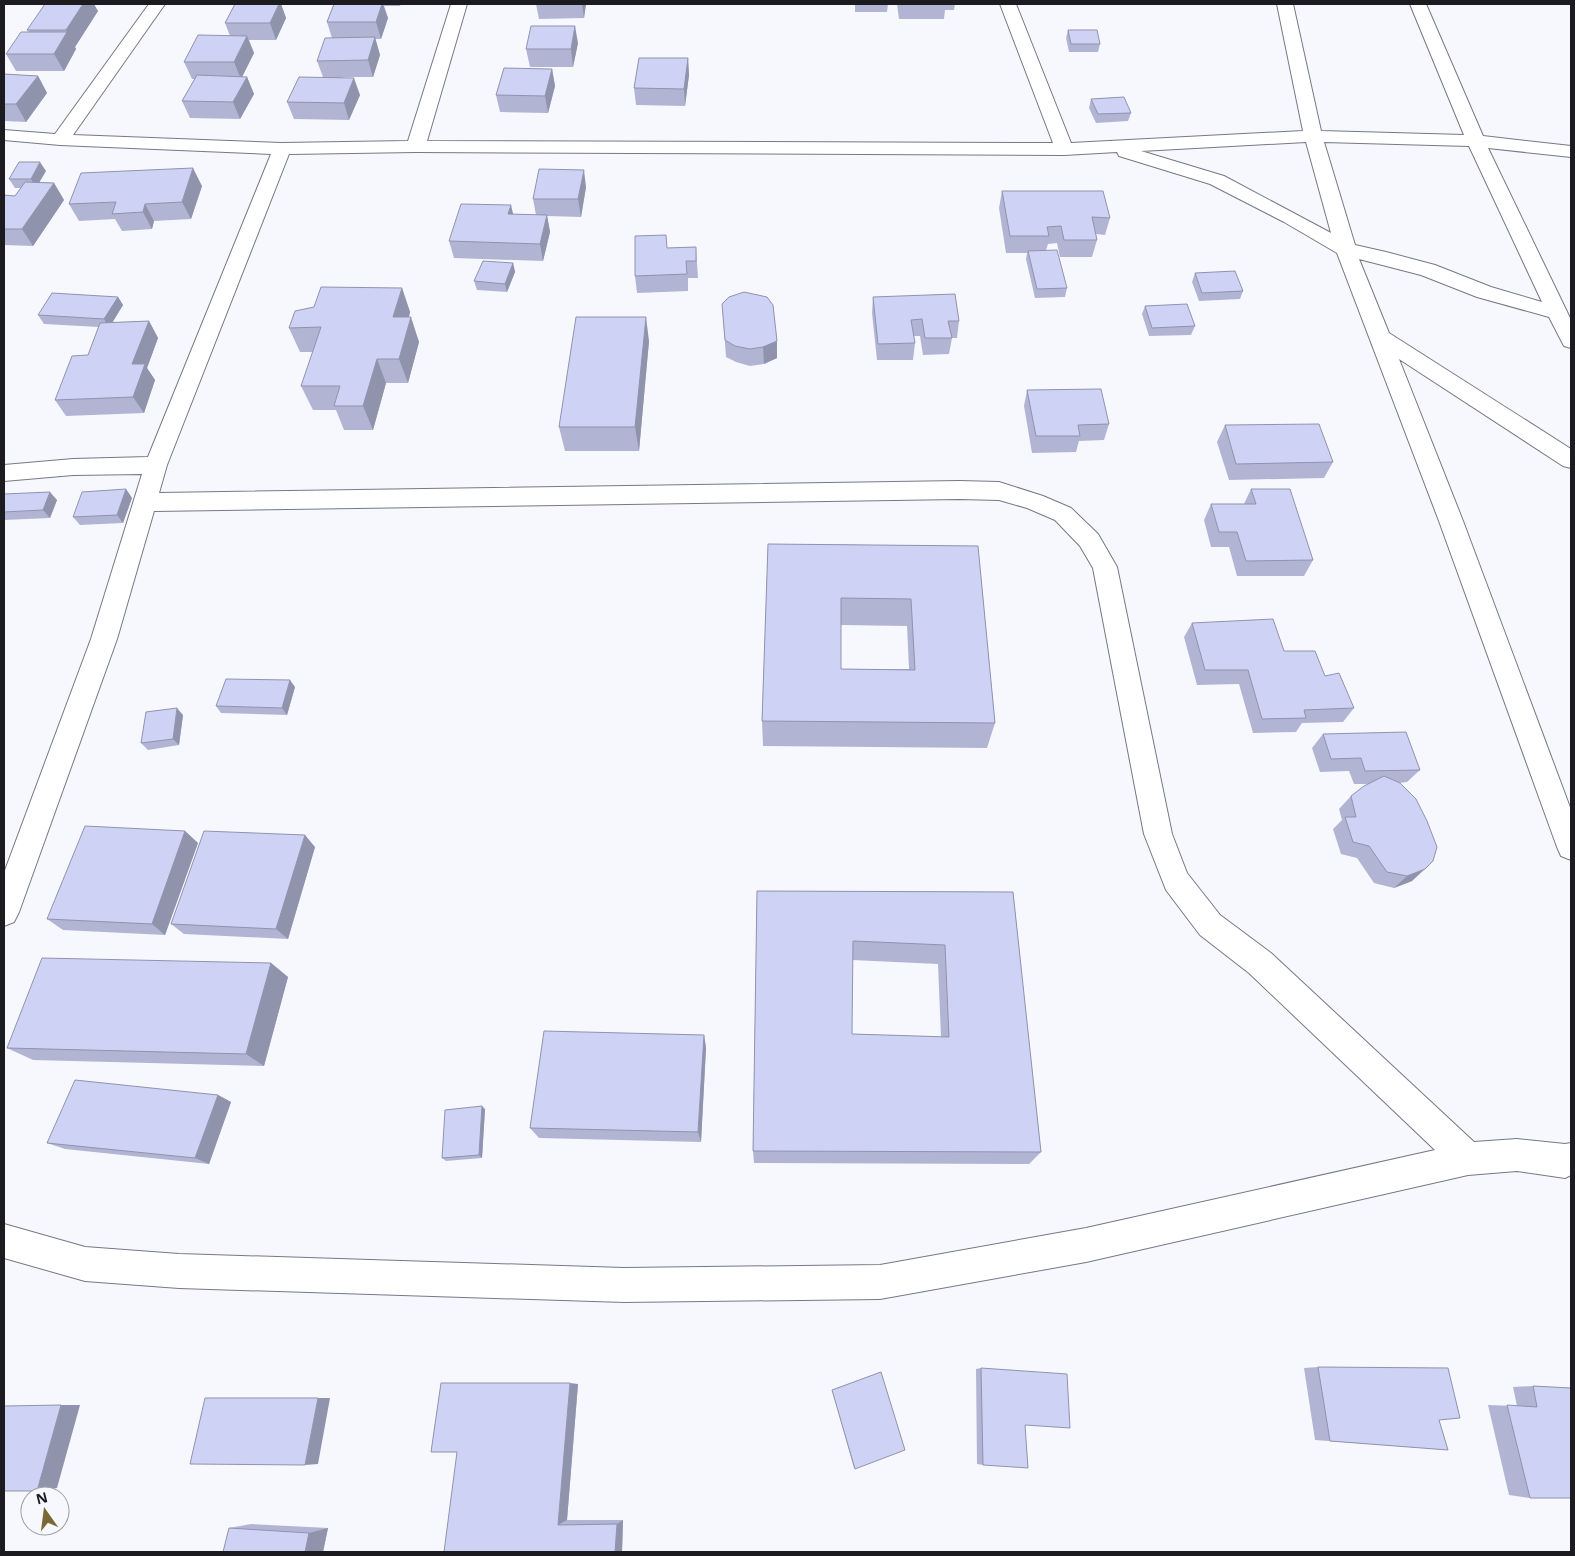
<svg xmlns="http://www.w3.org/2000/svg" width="1575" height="1556" viewBox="0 0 1575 1556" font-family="'Noto Sans',sans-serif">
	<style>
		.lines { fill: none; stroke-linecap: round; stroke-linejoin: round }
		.street-casing { stroke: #767884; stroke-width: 2 }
		.street { fill: #fff; fill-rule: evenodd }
		.wall { fill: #b1b5d3; fill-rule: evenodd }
		.shaded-wall { fill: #9093ac }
		.building { fill: #ced2f5; stroke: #9093ac; fill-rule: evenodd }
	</style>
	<rect width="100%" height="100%" fill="#f7f8fe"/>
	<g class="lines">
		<g class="street-casing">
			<path id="street" d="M149,4h16l-92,131 209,8 126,-2 43,-137h16l-40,137 626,2 -53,-139h16l55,139 232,-12 -26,-127h16l28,127 143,4 -54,-131h16l57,132 88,10v11l-83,-9 83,172v28l-7,-2 -15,-29 -72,-20 -56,-22 -62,-16 30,74 182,116v19l-8,-2 -164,-107 64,162 108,289v50l-10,-4 -4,-9 -118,-326 -102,-268 -53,-31 -74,-38 -91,-28 -2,-4 -53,3 -648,-3 -127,2 -122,311 -8,28 800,-12 40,1 44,14 28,12 27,26 19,33 55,267 15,39 33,42 51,38 203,189 43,-3 48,5 6,-1v32l-6,3 -48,-7 -49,4 -382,87 -206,37 -256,3 -445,-14 -94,-7 -81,-23v-34l81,23 94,7 445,14 256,-3 206,-37 349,-78 -186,-177 -49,-38 -34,-45 -22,-56 -51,-266 -13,-22 -25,-26 -28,-12 -28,-8 -40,-1 -805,12 -37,128 -98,273 -5,10 -10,4v-53l87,-234 51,-165 -69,1 -69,6v-16l69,-6 75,-2 123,-303 -211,-9 -56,-5v-10l51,4zM1306,142l25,91 -107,-57 -83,-25zM1324,142l145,4 73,156 -51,-15 -56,-22 -49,-13 -31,-7z"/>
		</g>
		<use href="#street" class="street"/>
	</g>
	<path class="wall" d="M234,4h47l5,14 -10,22h-27l5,13 -12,24h5l7,17 -14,25 -50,-1 -8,-17 13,-22h-3l-8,-17 46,-26 -5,-13 10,-18z
		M334,4h67l-1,2h-16l4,12 -7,21h-6l5,16 -7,22h-32l19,18 -11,25 -55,-1 -7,-17 36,-25 -6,-16 15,-23 -5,-16z
		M536,4h50l-2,14 -45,1z
		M855,4h33l-1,8h-32z
		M897,4h58l-1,6h-9l-1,9h-45z
		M98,11l-23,36 1,2 -12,22h-48l-10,-17 23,-22 -2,-2z
		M1068,30l32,14 -2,8h-29l-3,-14z
		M578,43l-5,24h-43l-4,-18z
		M688,58l1,17 -4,31 -49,-1 -2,-17z
		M552,69l3,17 -7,27 -48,-1 -4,-17z
		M4,74l34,2 9,17 -21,29 -22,-1z
		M1091,99l40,14 -3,8 -32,2 -7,-15z
		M46,171l-7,11 15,1 10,17 -31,46 -29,-1v-50l11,1 6,-8h-6l-6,-9z
		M202,186l-11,33 -37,2 -2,8 -30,2 -7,-12 -36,2 -10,-17z
		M586,187l-5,30 -34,-1 3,16 -7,29 -89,-3 -5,-17 64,-27 23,1 -3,-16z
		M1002,191l108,27 -5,17 -9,-1 1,6 -5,17h-32l-3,-14 -9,1 -2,6 21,38 -2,9 -30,1 -9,-39 1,-6h-21l-7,-45z
		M696,247l2,31h-10v13l-51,2 -2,-17 32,-28z
		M513,263l2,9 -8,20 -30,-2 -3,-9z
		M1195,273l48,18 -3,8 -41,2 -7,-19z
		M402,288l8,24 -1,5 10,25 -11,41h-22l-13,47h-29l-8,-20h-23l-12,-24 12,-34h-13l-11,-24z
		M118,297l5,8 -11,18 37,-2 9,17 -11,30 8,12 -11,33 -78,3 -11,-16 33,-45 11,-28 -55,-3 -6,-9z
		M873,297l86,24 -2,17h-5l-3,16 -26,1 -3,-19h-6l1,7 -2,17h-36l-5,-47z
		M722,304l55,37v17l-13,6 -14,2 -14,-4 -10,-5z
		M1145,306l50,20 -4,9 -42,1 -7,-22z
		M649,341l-10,110h-74l-6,-24z
		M1027,390l82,34 -5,16 -25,1 -3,11 -44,1 -8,-47z
		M1225,425l108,37 -9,16 -95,2 -12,-38z
		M126,489l6,9 -9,25 -43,2 -7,-8z
		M1251,489l62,71 -9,16h-67l-8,-29h-18l-7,-27 7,-16h33z
		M4,494l53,6 -7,18 -46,2z
		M768,544l210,2 17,177 -8,25 -224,-2 -1,-25zM841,625l66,1 2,43h-68z
		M1192,623l92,28 41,25 29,32 -11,14 -41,1 -6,9 -43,1 -14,-49 -42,1 -13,-48z
		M295,687l-8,28 -66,-2 -5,-7z
		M183,715l-4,30 -31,5 -7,-7z
		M1323,734l97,36 -13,12 -8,1 13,98 -18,7 -20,-5 -17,-25 -16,-4 -8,-25 9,-9 -3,-11 12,-13 17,-12h-14l-5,-13 -29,1 -8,-24z
		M185,831l13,12 -33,92 -102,-5 -16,-11z
		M315,847l-27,92 -104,-5 -13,-10z
		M757,891l256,1 28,260 -12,12 -275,-1 -1,-12zM852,960l86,4 3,73 -89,-3z
		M271,963l17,14 -24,89 -231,-6 -26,-12z
		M704,1035l2,13 -5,94 -162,-4 -9,-10z
		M218,1095l13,7 -22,62 -144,-15 -18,-6z
		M485,1109l-3,49 -36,3 -4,-3z
		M1318,1367l121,53 9,30 -133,-10 -11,-72z
		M981,1368l44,57 -42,40 -6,-1 -1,-95z
		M881,1372l-26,97 -1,-1 -22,-78z
		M578,1384l-11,136h56l-1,32h-178z
		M1533,1386l38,2 -41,110 -21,-3 -21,-90 29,1 -4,-19z
		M251,1524l77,4 -5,24h-100l6,-24z"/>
	<path class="shaded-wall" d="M83,4h11l4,7 -23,36 -9,-17z
		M279,4h2l5,14 -10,22 -6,-17z
		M382,4h1l5,14 -7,21 -5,-17z
		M582,4h4l-2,14z
		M575,26l3,17 -5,24 -2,-18z
		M67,32l9,17 -12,22 -10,-17z
		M247,36l7,17 -13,26 -7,-17z
		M375,37l5,18 -7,22 -5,-17z
		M688,58l1,17 -4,31 -1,-17z
		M552,69l3,17 -7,27 -3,-17z
		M38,76l9,17 -21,29 -10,-18z
		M247,77l7,17 -14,25 -7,-17z
		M354,78l6,17 -11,25 -5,-17z
		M40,162l6,9 -10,17 -5,-9z
		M193,168l9,18 -11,33 -9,-17z
		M584,170l2,17 -5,30 -3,-18z
		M54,183l10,17 -31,46 -11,-17z
		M145,204l9,17 -2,8 -9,-17z
		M511,205l4,17 -7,-8z
		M547,215l3,17 -7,29 -3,-17z
		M513,263l2,9 -8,20 -2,-8z
		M402,288l8,24 -8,30 -9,-25z
		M118,297l5,8 -14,23 -5,-9z
		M411,317l8,25 -11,41 -9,-24z
		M646,317l3,24 -10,110 -4,-24z
		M149,321l9,17 -11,30 8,12 -11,33 -11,-16 -1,-33z
		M777,341v17l-13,6 -1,-17z
		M377,359l9,24 -13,47 -10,-24z
		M126,489l6,9 -9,25 -6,-8z
		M50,492l7,8 -7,18 -7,-8z
		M290,680l5,7 -8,28 -5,-7z
		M177,708l6,7 -4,30 -6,-6z
		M185,831l13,12 -33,92 -13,-11z
		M305,835l10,12 -27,92 -12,-10z
		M1425,869l-13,12 -18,7 13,-12z
		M271,963l17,14 -24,89 -18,-12z
		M704,1035l2,13 -5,94 -3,-10z
		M218,1095l13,7 -22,62 -14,-6z
		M482,1106l3,3 -3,49 -3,-3z
		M570,1383l8,1 -11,136 -9,5z
		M318,1398h12l-12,66 -13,1z
		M61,1405h19l-23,83 -20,3z
		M623,1520l-1,32h-7l2,-28z
		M328,1528l-5,24h-18l4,-19z"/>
	<path class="building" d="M45,4h38l-17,26h-39z
		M235,4h44l-9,19h-45z
		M334,4h48l-6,18h-49z
		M531,26h44l-4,23h-45z
		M1068,30h29l3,14h-29z
		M21,32h46l-13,22h-48z
		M198,35l49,1 -13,26h-50z
		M375,37l-7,23 -51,1 8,-23z
		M639,58h49l-4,31 -50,-1z
		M504,68l48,1 -7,27 -49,-1z
		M4,74l34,2 -22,28h-12z
		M197,75l50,2 -14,25 -51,-1z
		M299,77l55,1 -10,25 -57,-1z
		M1124,97l7,16 -33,1 -7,-15z
		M19,162h21l-9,17h-22z
		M193,168l-11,34 -37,2 -2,8 -31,2 4,-12 -47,2 12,-31z
		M539,169l45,1 -6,29h-45z
		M25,182l29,1 -32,46h-18v-34l11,1z
		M1002,191h101l7,27 -18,-1 5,23h-33l-3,-14 -14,1 2,9h-39z
		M461,204l50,1 -3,9 39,1 -7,29 -91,-3z
		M666,235l1,13 29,-1v14h-10l1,13 -52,2v-40z
		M1057,250l10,38 -30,1 -9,-38z
		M483,261l30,2 -8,21 -31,-3z
		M1235,271l8,20 -41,2 -7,-20z
		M321,287l81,1 -9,29h18l-12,42h-22l-14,47h-29l6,-20h-39l20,-59 -32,1 6,-17 19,-4z
		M744,292l23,5 6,8 4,36 -14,6 -13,2 -15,-3 -10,-6 -3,-36 7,-7z
		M52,293l66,4 -14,22 -66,-4z
		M955,294l4,27h-11l4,17h-27l-3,-19 -11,1 4,23 -37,1 -5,-47z
		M1187,304l8,22 -43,2 -7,-22z
		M576,317h70l-11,110h-76z
		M149,321l-17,43h13l-12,33 -78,3 17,-44 16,-1 12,-32z
		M1101,389l8,35 -31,1 2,11h-44l-9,-46z
		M1319,424l14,38 -97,2 -11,-39z
		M126,489l-9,26 -44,2 9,-25z
		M1251,489h39l23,71 -67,1 -9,-29h-18l-8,-28h45z
		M50,492l-7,18 -39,2v-18z
		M768,544l210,2 17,177 -233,-2zM841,598l70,1 4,71 -74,-1z
		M1273,619l11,32h31l10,25 14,-3 15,35 -50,2 2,8 -44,1 -14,-49h-43l-13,-47z
		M226,679l64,1 -8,28 -66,-2z
		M177,708l-4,31 -32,4 5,-31z
		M1406,732l14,38 -55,1 -4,-13 -30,1 -8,-25z
		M1384,776l16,7 16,16 11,22 10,26 -4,14 -8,8 -18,7 -20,-4 -18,-26 -16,-4 -8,-25h11l-5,-21 13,-10z
		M85,826l100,5 -33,93 -105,-5z
		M204,831l101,4 -29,94 -105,-5z
		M757,891l256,1 28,260 -288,-1zM853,941l92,4 4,92 -97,-3z
		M42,958l229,5 -25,91 -239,-6z
		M544,1031l160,4 -6,97 -168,-4z
		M75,1080l143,15 -23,63 -148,-15z
		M482,1106l-3,49 -37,3 3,-48z
		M1318,1367l130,1 12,50 -21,2 9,30 -118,-9z
		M981,1368l86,6 3,54 -45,-3 3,43 -45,-3z
		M881,1372l24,78 -50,19 -23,-79z
		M441,1383h129l-12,142 59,-1 -2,28h-171l13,-100h-26z
		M1533,1386l38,2v110h-41l-23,-93 30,2z
		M205,1398h113l-13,67 -115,-1z
		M61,1405l-24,86h-33v-85z
		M229,1528l80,5 -4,19h-82z"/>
	<rect width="1575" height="1556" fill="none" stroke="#1b1b20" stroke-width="10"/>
	<g transform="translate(45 1511) rotate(346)"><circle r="24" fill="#f7f8fe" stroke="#9fa0a5"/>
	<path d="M0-4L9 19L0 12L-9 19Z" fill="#7a6836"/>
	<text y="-8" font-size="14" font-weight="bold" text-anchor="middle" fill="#1b1b20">N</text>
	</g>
</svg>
